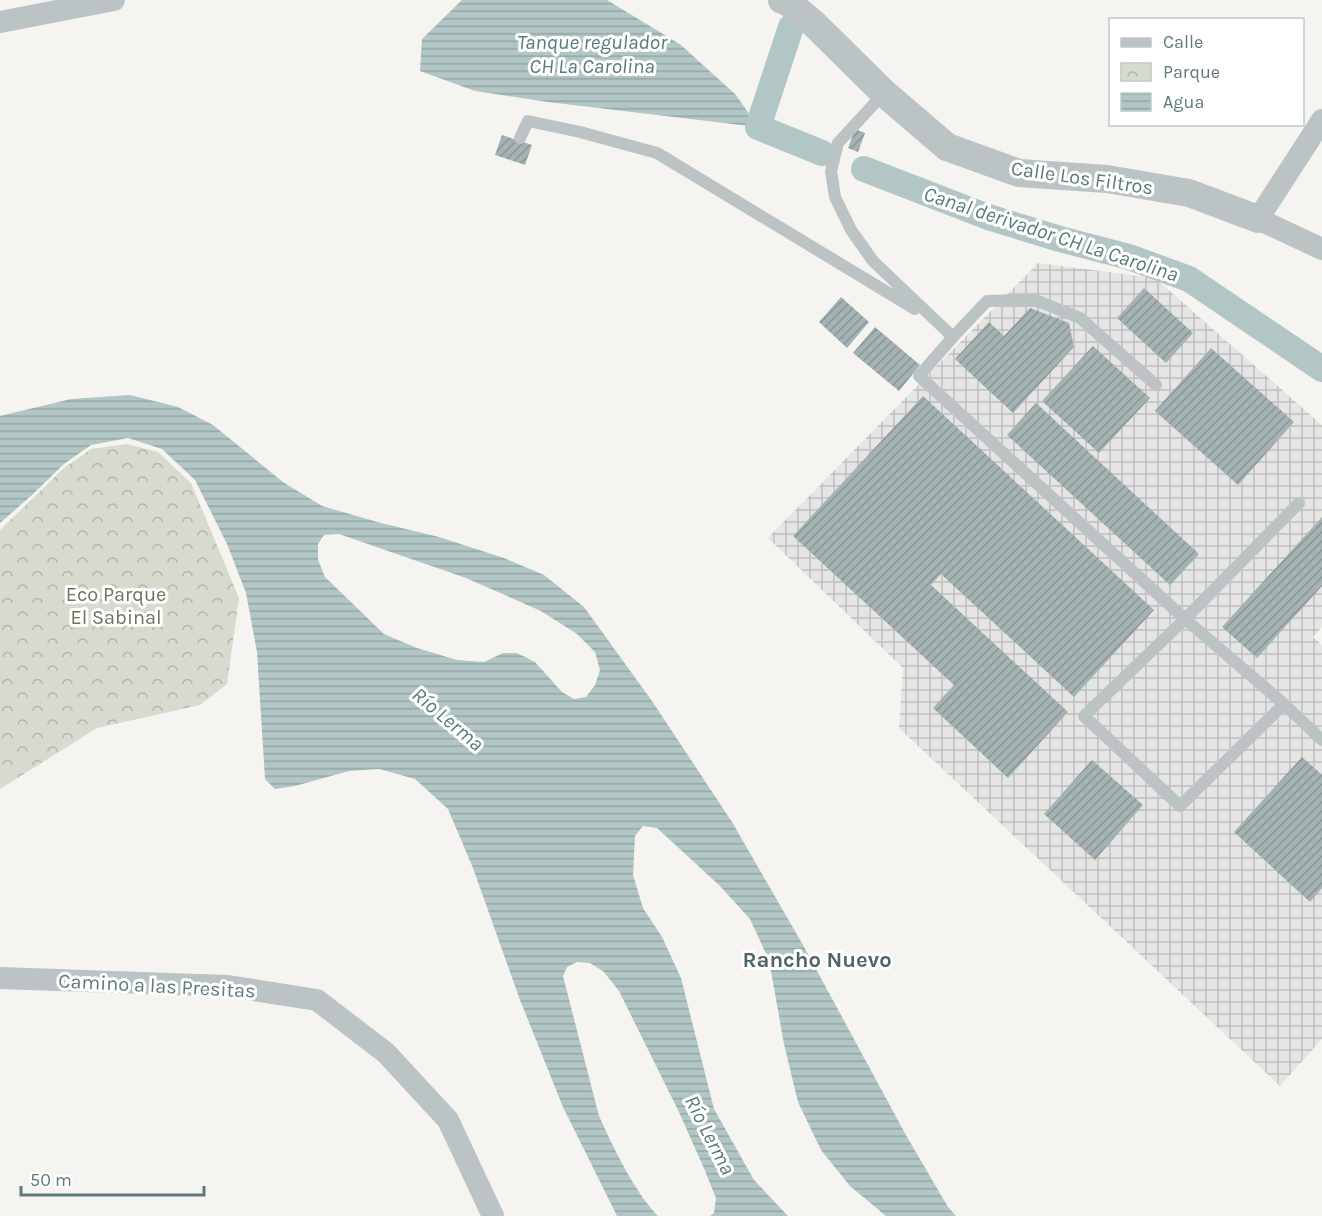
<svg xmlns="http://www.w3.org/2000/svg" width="1322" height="1216" viewBox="0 0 1322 1216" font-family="Karla,sans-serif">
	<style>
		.industrial { fill: url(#industrial-grid) }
		.park { fill: url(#park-crowns) }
		.water { fill: url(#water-rules); fill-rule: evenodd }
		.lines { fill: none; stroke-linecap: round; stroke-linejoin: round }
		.canal { stroke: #b2c6c5; stroke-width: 26 }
		.building { fill: url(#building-hatch) }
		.service { stroke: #bbc3c4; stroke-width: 12 }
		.minor { stroke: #bbc3c4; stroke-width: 22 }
		.tertiary { stroke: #bbc3c4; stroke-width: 28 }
		.labels { text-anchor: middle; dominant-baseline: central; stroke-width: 6; stroke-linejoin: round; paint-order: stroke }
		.street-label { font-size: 20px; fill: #5e7a7e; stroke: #fff }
		.park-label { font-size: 20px; fill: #69765d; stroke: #fff }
		.water-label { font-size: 21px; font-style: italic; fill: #587b79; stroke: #fff }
		.quarter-label { font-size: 22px; font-weight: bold; fill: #506569; stroke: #fff }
	</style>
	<defs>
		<pattern id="industrial-grid" width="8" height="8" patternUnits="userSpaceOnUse" patternTransform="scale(1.5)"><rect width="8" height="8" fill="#e5e5e4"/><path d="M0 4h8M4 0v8" fill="none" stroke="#bdbfbe"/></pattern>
		<pattern id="park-crowns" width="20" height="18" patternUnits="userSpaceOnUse" patternTransform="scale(1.5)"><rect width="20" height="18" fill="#d6dacf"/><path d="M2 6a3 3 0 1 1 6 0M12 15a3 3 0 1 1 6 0" fill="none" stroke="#b1b6ad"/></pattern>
		<pattern id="water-rules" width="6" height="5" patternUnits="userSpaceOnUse" patternTransform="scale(1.5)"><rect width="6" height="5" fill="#b2c6c5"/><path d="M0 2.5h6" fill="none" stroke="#94a6a5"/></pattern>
		<pattern id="building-hatch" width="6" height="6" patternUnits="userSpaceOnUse" patternTransform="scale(1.5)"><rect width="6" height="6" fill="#a4b2b3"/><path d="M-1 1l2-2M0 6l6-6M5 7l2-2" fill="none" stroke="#899697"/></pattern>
	</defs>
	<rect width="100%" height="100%" fill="#f5f4f0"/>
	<path class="industrial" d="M1038,263l117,15 167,147v202l-9,10 9,8v394l-42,47 -381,-358 4,-60 -135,-130z"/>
	<path class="park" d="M127,444l31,8 33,31 48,115 -12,86 -27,21 -103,23 -97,61v-259l64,-62 27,-19z"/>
	<path class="water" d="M462,0h145l74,45 55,50 22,32 -210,-25 -73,-11 -55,-20 2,-32z
		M130,395l48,12 35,18 70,57 39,24 59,17 58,14 65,21 40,17 40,32 68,94 80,121 71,123 104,192 41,70 8,9h-70l-36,-30 -29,-36 -23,-48 -14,-58 -15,-84 -19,-41 -30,-33 -63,-58 -14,-2 -8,10 -2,39 10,33 19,29 19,41 33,131 40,71 34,36h-78l4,-3 2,-15 -13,-32 -25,-56 -59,-119 -15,-19 -14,-9 -13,-1 -10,5 -4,9 36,140c14,31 36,77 59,100h-41l-54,-109 -43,-107 -47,-132 -25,-59 -33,-30 -36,-10 -30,2 -54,15 -20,3 -10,-10 -8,-127 -11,-59 -19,-49 -32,-64 -33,-31 -34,-11 -37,7 -27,19 -32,31 -32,28v-107l71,-17zM339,534l127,44 75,33 36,23 18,18 5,18 -5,15 -9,12 -12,2 -12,-7 -27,-30 -18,-9h-14l-19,9 -27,-2 -40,-12 -33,-14 -59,-57 -7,-17v-16l6,-9z"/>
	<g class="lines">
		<path class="canal" d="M791,27l-33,100 64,26
			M864,169l124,48 72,22 69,18 60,22 133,90"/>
	</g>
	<path class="building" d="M855,129l10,4 -7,19 -10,-4z
		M502,135l30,10 -7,20 -30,-10z
		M1144,288l49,45 -27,30 -49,-45z
		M841,297l28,25 -22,26 -28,-26z
		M1030,308l39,15 5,24 -61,66 -58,-54 34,-37 15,14z
		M875,327l45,38 -21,26 -46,-38z
		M1093,346l57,52 -51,55 -57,-52z
		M1211,348l83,74 -56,63 -83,-74z
		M923,396l231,214 -80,87 -133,-123 -10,11 137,127 -60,66 -75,-70 21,-23 -161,-149z
		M1036,403l163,151 -29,31 -163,-150z
		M1322,517v69l-65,72 -35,-31z
		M1302,757l20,18v113l-12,14 -76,-70z
		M1092,760l51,45 -48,55 -51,-46z"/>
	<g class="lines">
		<path class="service" d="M884,93l-46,50 -7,28 4,26 16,33 22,31 80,76 -34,39 266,243 99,85 38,36
			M520,138l8,-17 52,11 77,21 258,156
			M953,337l34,-36 48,-1 45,18 76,67
			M1284,704l-104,102 -96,-90 101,-97 114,-116"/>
		<path class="minor" d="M0,22l114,-22
			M1322,120l-64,99 64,30
			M0,978l228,8 89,14 69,53 62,67 45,96"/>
		<path class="tertiary" d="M782,0l7,3 24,20 71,70 63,54 72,26 88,6 82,14 69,26"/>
	</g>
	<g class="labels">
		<g class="street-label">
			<text transform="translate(1082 178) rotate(8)">Calle Los Filtros</text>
			<text transform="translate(157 986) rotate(3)">Camino a las Presitas</text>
		</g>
		<g class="park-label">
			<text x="116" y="594">Eco Parque<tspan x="116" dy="23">El Sabinal</tspan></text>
		</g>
		<g class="water-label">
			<text x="592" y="42">Tanque regulador<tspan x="592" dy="24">CH La Carolina</tspan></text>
			<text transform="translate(1051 234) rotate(18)">Canal derivador CH La Carolina</text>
			<text transform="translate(448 719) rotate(40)">Río Lerma</text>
			<text transform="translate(710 1135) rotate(63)">Río Lerma</text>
		</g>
		<g class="quarter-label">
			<text x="817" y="960">Rancho Nuevo</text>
		</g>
	</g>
	<rect x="1109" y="18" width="195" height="108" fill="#ffffff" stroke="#bfcacb" stroke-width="1.5"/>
	<rect x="1121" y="38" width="30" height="9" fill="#bbc3c4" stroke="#bfcacb" stroke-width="1.5"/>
	<text x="1163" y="48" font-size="18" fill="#5e7a7e">Calle</text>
	<rect x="1121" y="63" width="30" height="18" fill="url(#park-crowns)" stroke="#bfcacb" stroke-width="1.5"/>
	<text x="1163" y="78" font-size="18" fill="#5e7a7e">Parque</text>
	<rect x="1121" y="93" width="30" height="18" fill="url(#water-rules)" stroke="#bfcacb" stroke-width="1.5"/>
	<text x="1163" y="108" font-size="18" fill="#5e7a7e">Agua</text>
	<path d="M21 1186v9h183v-9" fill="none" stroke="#5e7a7e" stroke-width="3"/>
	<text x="30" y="1186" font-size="18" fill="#5e7a7e" stroke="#ffffff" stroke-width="4.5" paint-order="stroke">50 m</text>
</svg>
